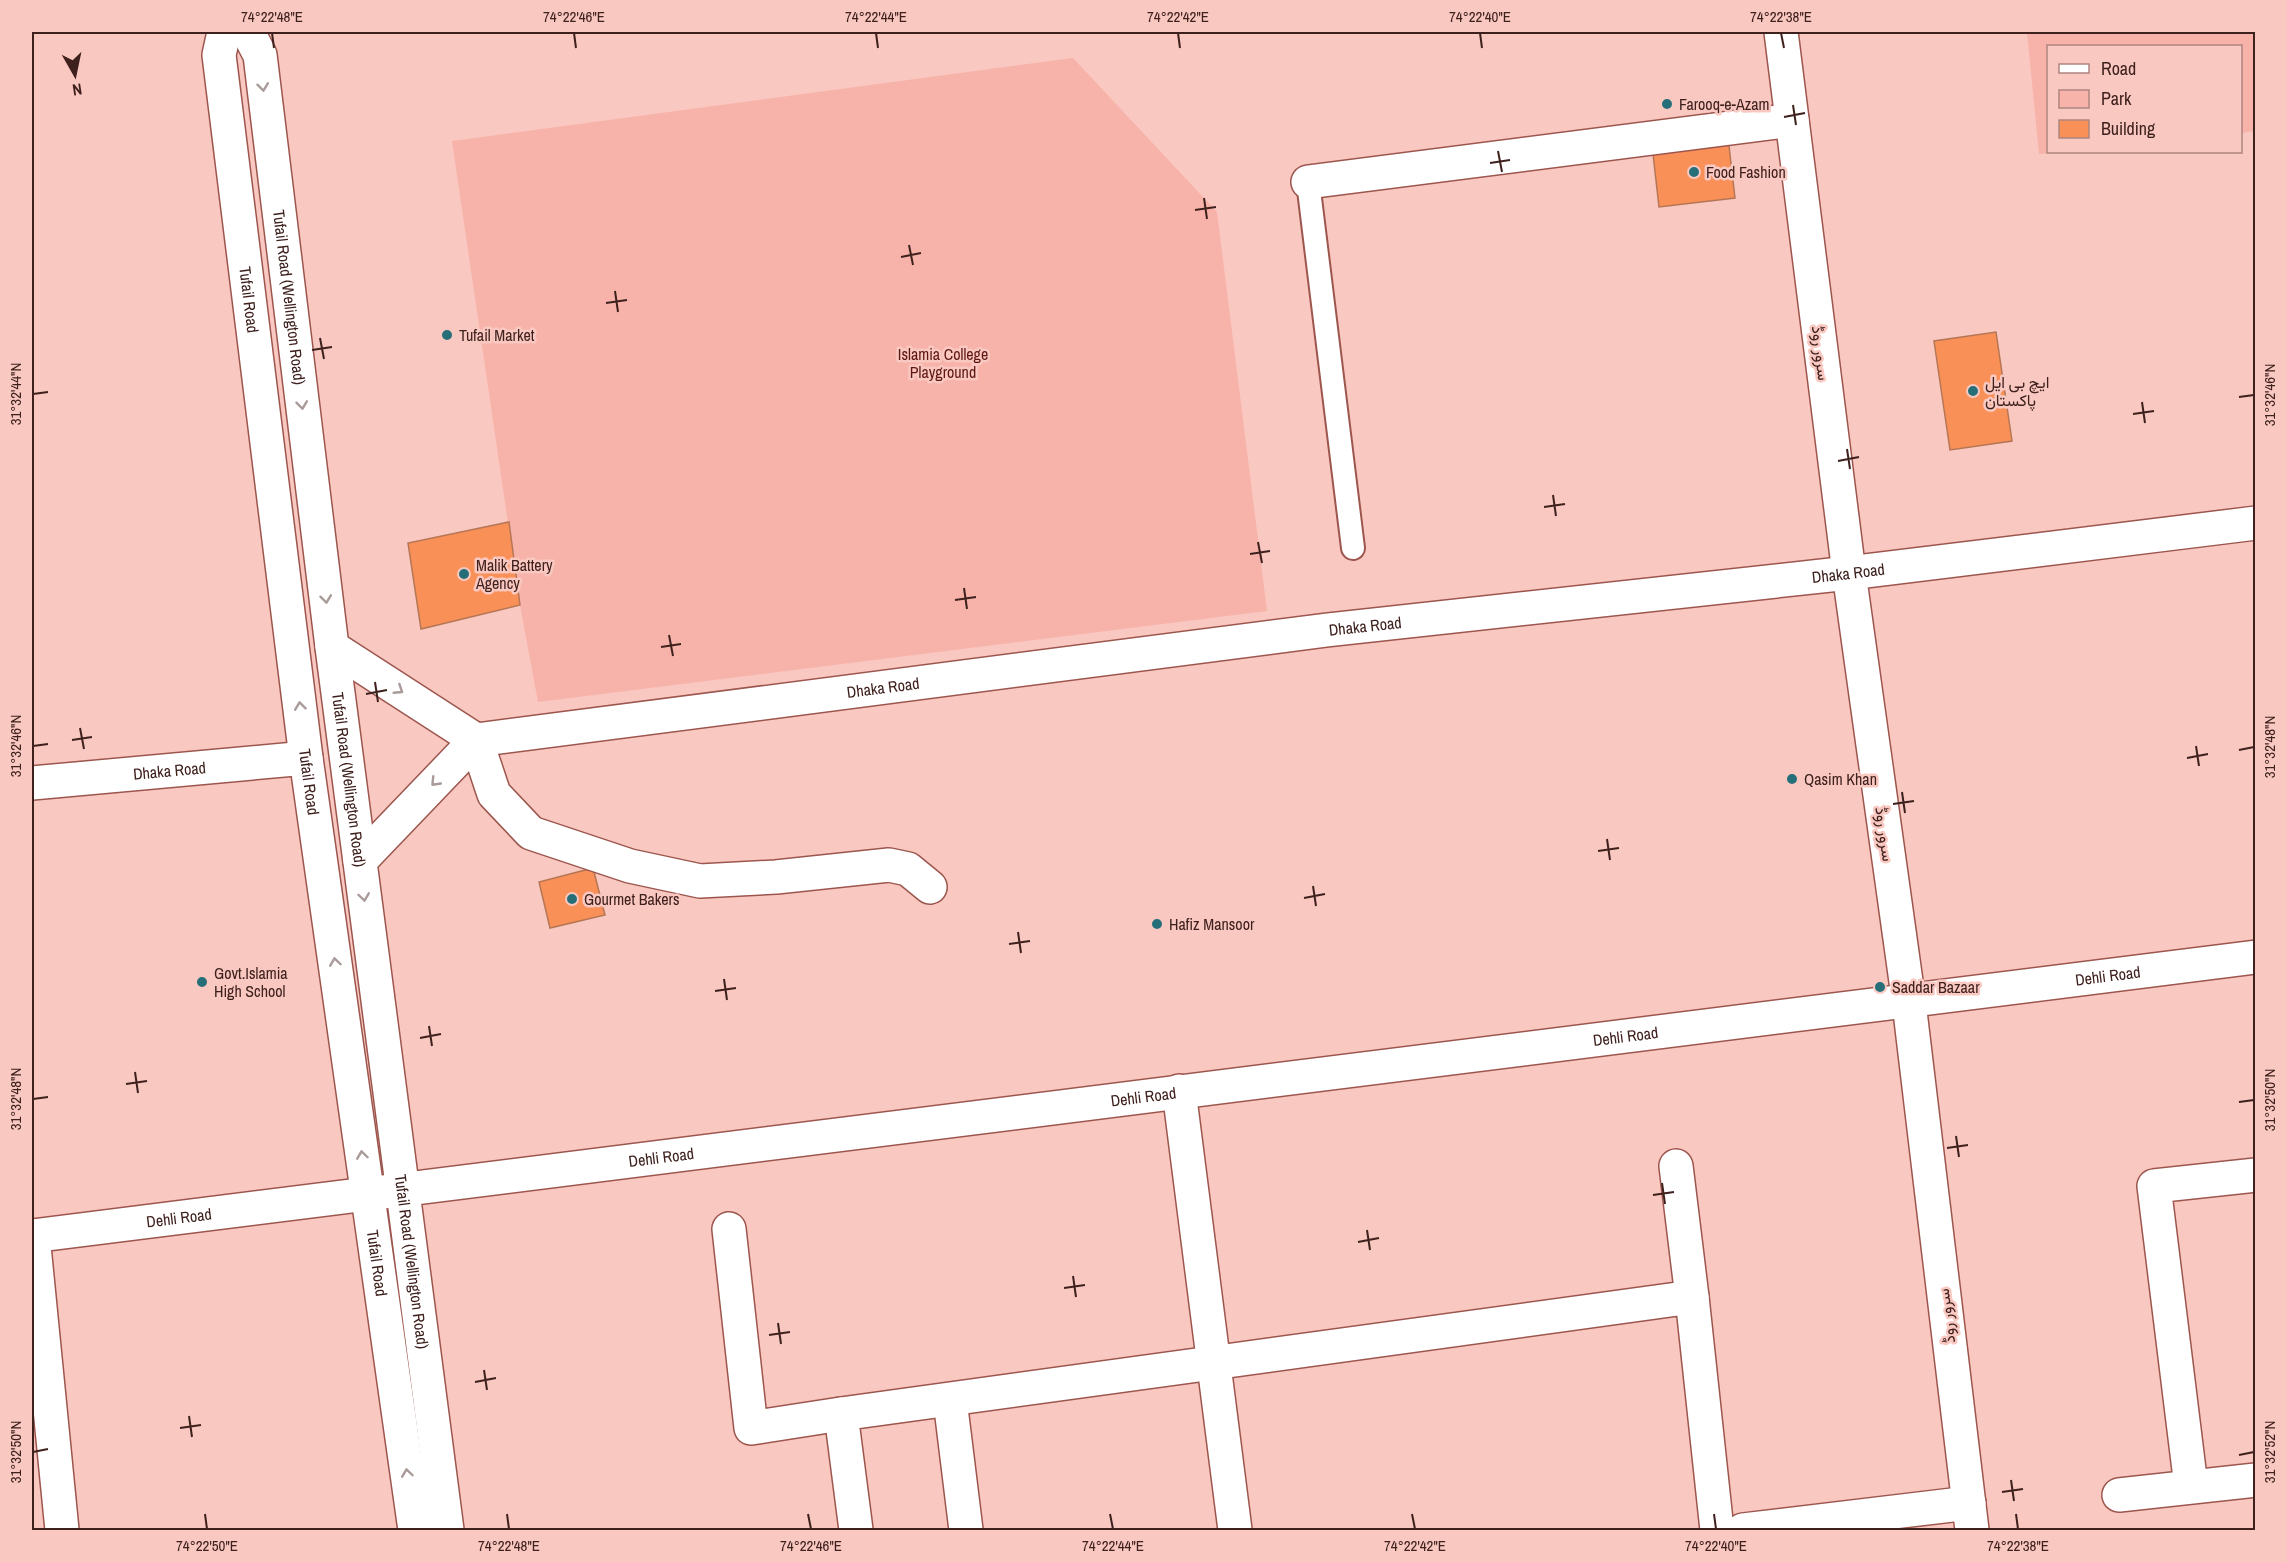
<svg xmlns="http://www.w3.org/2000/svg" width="2287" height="1562" viewBox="0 0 2287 1562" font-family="'Archivo Narrow',Vazirmatn,sans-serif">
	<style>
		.green { fill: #f7b3aa }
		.building { fill: #f99057; stroke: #b67655; stroke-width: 1.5 }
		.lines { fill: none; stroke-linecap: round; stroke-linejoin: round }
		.lane-casing { stroke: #9c564e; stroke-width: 26 }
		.street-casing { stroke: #9c564e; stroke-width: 36 }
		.secondary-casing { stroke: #9c564e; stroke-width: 36 }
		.lane { stroke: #fff; stroke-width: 22 }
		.street { stroke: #fff; stroke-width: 33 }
		.secondary { stroke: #fff; stroke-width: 33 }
		.oneway { stroke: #a89b99 }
		.ticks { fill: none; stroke: #3e201d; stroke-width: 2 }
		.poi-dot { fill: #266f79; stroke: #f9c8c1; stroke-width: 2 }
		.labels { text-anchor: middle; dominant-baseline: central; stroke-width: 5; stroke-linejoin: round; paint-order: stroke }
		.poi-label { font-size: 16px; fill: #3e201d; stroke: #f9c8c1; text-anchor: start }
		.street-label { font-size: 16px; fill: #3e201d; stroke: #f9c8c1 }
		.park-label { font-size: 16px; fill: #5e1612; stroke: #f9c8c1 }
		.neatline { fill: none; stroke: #3e201d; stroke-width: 2 }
		.ticks-label { font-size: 15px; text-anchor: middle; fill: #3e201d }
	</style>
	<rect width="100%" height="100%" fill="#f9c8c1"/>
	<path class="green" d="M2027,32h228v99l-14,2 -1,-87h-192v106h14l-23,2z
		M1073,58l144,154 50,399 -729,91 -18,-97 -68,-464z"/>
	<path class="building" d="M1728,137l7,61 -76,9 -7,-62z
		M1996,332l16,109 -62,9 -16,-109z
		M509,522l11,83 -99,24 -13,-86z
		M593,868l12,47 -55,13 -11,-46z"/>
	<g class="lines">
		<g class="lane-casing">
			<path id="lane" d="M1308,182l45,366"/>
		</g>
		<g class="street-casing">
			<g id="street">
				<path d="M1308,182l484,-62"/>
				<path d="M332,647l144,93"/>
				<path d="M476,740l18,54 37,39 99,33 70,15 76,-4 113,-12 19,4 22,18"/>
				<path id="s1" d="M32,783l274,-25"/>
				<path id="s2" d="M360,861l116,-121 851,-110 522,-57 407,-50"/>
				<path d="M1179,1091l56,439"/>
				<path d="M1676,1166l16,131"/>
				<path d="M729,1229l22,199 90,-14"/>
				<path id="s3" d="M32,1236l2224,-279"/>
				<path d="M33,1236l29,294"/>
				<path d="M950,1400l16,130"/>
				<path d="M2191,1486l-37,-300 102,-11"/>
				<path d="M2119,1495l137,-15"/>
				<path d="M856,1530l-15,-116 851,-117 25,233"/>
				<path d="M1743,1530l226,-27"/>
			</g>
		</g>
		<g class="secondary-casing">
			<g id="secondary">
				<path id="s4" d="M224,32l-5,23 87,703 109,772"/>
				<path id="s5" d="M248,32l12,23 72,592 115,883"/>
				<path d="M1781,32l68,541 60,430 63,527"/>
			</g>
		</g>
		<use href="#lane" class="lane"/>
		<use href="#street" class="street"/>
		<use href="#secondary" class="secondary"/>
	</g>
	<defs><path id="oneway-chevron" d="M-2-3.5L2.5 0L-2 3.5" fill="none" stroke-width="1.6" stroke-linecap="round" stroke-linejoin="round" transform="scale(1.5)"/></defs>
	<g class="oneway">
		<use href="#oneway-chevron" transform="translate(263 87) rotate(83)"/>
		<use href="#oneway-chevron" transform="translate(302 405) rotate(83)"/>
		<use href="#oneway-chevron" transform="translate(326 599) rotate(83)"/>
		<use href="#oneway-chevron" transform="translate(399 690) rotate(33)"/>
		<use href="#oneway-chevron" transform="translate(300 706) rotate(-97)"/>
		<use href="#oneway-chevron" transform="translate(435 782) rotate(134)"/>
		<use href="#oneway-chevron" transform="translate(364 897) rotate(82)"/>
		<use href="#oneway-chevron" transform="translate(335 962) rotate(-98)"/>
		<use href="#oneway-chevron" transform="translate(362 1155) rotate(-98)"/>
		<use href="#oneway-chevron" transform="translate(407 1473) rotate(-98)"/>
	</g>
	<path class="ticks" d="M272,33l2,15M574,33l2,15M876,33l2,15M1178,33l2,15M1480,33l2,15M1781,33l3,15M1793,105l3,20M1784,117l21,-4M1498,151l4,21M1490,163l20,-3M1204,198l3,21M1195,210l21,-3M909,245l4,20M901,257l20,-4M615,291l3,21M606,303l21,-3M320,338l4,21M312,350l20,-3M33,394l15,-2M2239,397l15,-2M2142,402l3,21M2133,414l21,-3M1847,449l3,20M1838,461l21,-4M1553,495l3,21M1544,507l21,-3M1258,542l4,21M1250,554l20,-3M964,588l3,21M955,600l21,-3M669,635l4,21M661,647l20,-3M375,682l3,20M366,694l21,-4M80,728l4,21M72,740l20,-3M33,746l15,-2M2196,746l3,20M2239,750l15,-3M2187,758l21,-4M1902,792l3,21M1893,804l21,-3M1607,839l3,21M1598,851l21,-3M1313,886l3,20M1304,898l21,-4M1018,932l3,21M1009,944l21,-3M724,979l3,21M715,991l21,-3M429,1026l3,20M420,1038l21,-4M135,1072l3,21M126,1084l21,-3M33,1099l15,-2M2239,1102l15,-2M1956,1136l3,21M1947,1148l21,-3M1662,1183l3,21M1653,1195l21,-3M1367,1230l3,20M1358,1242l21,-4M1073,1276l3,21M1064,1288l21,-3M778,1323l3,21M769,1335l21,-3M484,1370l3,20M475,1382l21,-4M189,1416l3,21M180,1428l21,-3M33,1452l15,-3M2239,1455l15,-3M2011,1480l3,21M2002,1492l21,-3M205,1514l2,15M507,1514l2,15M808,1514l3,15M1110,1514l3,15M1412,1514l3,15M1714,1514l2,15M2016,1514l2,15"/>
	<g class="poi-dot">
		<circle cx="1667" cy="104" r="6"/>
		<circle cx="1694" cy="172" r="6"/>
		<circle cx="447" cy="335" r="6"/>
		<circle cx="1973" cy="391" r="6"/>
		<circle cx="464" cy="574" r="6"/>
		<circle cx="1792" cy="779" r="6"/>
		<circle cx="572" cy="899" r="6"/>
		<circle cx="1157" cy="924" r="6"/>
		<circle cx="202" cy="982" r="6"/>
		<circle cx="1880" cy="987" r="6"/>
	</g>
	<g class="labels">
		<g class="poi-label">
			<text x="1679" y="104">Farooq-e-Azam</text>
			<text x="1706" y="172">Food Fashion</text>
			<text x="459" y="335">Tufail Market</text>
			<text x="1985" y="382">ایچ بی ایل<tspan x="1985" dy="18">پاکستان</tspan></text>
			<text x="476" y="565">Malik Battery<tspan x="476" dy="18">Agency</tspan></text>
			<text x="1804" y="779">Qasim Khan</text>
			<text x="584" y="899">Gourmet Bakers</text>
			<text x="1169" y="924">Hafiz Mansoor</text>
			<text x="214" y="973">Govt.Islamia<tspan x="214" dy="18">High School</tspan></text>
			<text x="1892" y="987">Saddar Bazaar</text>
		</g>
		<g class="street-label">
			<text stroke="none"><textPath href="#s5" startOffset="270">Tufail Road (Wellington Road)</textPath></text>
			<text stroke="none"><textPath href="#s4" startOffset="270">Tufail Road</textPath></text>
			<text transform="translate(1821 353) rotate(83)">سرور روڈ</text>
			<text stroke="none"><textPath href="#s2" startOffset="1550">Dhaka Road</textPath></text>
			<text stroke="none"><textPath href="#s2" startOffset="1064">Dhaka Road</textPath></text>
			<text stroke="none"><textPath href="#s2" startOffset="578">Dhaka Road</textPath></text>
			<text stroke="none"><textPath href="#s1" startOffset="138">Dhaka Road</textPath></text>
			<text stroke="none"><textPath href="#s5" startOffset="756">Tufail Road (Wellington Road)</textPath></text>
			<text stroke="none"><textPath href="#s4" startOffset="756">Tufail Road</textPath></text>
			<text transform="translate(1885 834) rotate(82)">سرور روڈ</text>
			<text stroke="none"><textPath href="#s3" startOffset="2092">Dehli Road</textPath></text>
			<text stroke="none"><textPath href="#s3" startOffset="1606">Dehli Road</textPath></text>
			<text stroke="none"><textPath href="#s3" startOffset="1120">Dehli Road</textPath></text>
			<text stroke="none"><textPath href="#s3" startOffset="634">Dehli Road</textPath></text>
			<text stroke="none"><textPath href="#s3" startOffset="148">Dehli Road</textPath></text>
			<text stroke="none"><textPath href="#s5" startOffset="1242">Tufail Road (Wellington Road)</textPath></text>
			<text stroke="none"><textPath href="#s4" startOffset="1242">Tufail Road</textPath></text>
			<text transform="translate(1946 1316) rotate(-97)">سرور روڈ</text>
		</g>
		<g class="park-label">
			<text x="943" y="354">Islamia College<tspan x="943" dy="18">Playground</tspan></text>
		</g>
	</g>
	<rect width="2287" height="1562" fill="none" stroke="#f9c8c1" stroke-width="66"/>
	<rect x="2047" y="45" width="195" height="108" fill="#f9c8c1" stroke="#ae857f" stroke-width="1.5"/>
	<rect x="2059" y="64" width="30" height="9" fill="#ffffff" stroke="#ae857f" stroke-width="1.5"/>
	<text x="2101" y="75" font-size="18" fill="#3e201d">Road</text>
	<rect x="2059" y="90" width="30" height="18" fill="#f7b3aa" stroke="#ae857f" stroke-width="1.5"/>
	<text x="2101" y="105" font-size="18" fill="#3e201d">Park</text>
	<rect x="2059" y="120" width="30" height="18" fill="#f99057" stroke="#ae857f" stroke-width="1.5"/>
	<text x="2101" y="135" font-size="18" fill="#3e201d">Building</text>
	<g transform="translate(75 75) rotate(171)" stroke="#f9c8c1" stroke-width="4.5" paint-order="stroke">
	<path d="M0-4.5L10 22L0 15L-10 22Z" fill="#3e201d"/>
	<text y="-9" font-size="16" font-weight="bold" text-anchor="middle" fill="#3e201d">N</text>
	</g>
	<rect x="33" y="33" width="2221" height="1496" class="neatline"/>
	<g class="ticks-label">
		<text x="272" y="22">74°22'48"E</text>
		<text x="574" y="22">74°22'46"E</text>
		<text x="876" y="22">74°22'44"E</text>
		<text x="1178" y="22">74°22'42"E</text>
		<text x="1480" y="22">74°22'40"E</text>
		<text x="1781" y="22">74°22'38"E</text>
		<text transform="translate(16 394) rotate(-90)" y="5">31°32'44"N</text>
		<text transform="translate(2270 395) rotate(-90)" y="5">31°32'46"N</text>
		<text transform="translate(16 746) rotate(-90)" y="5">31°32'46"N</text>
		<text transform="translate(2270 747) rotate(-90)" y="5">31°32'48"N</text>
		<text transform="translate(16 1099) rotate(-90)" y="5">31°32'48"N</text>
		<text transform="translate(2270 1100) rotate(-90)" y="5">31°32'50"N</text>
		<text transform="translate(16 1452) rotate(-90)" y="5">31°32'50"N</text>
		<text transform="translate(2270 1452) rotate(-90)" y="5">31°32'52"N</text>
		<text x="207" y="1551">74°22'50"E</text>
		<text x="509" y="1551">74°22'48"E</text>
		<text x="811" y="1551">74°22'46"E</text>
		<text x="1113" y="1551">74°22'44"E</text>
		<text x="1415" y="1551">74°22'42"E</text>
		<text x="1716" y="1551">74°22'40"E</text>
		<text x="2018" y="1551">74°22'38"E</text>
	</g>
</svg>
